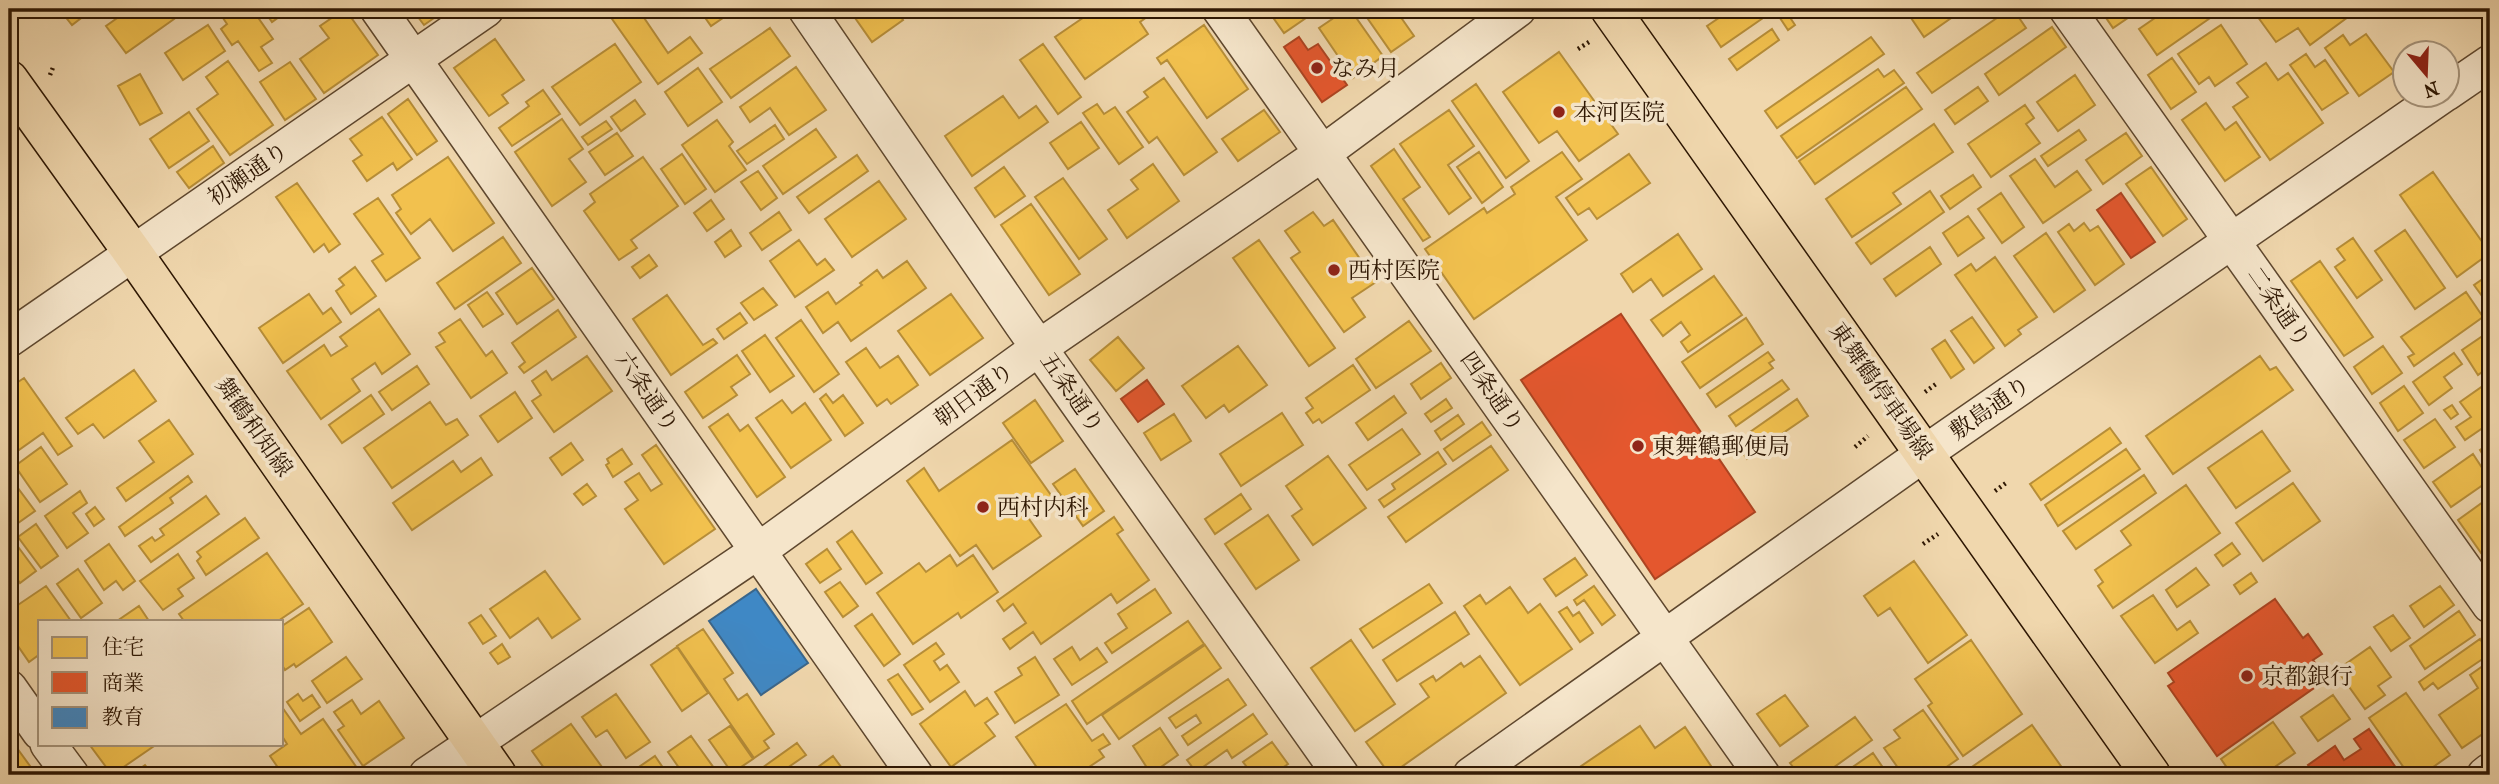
<svg xmlns="http://www.w3.org/2000/svg" width="2499" height="784" viewBox="0 0 2499 784" font-family="'IM FELL French Canon','Noto Serif JP',serif">
	<style>
		.homes { fill: #f2c14e; stroke: #b78e38; stroke-width: 2 }
		.shops { fill: #e4572e; stroke: #ad4421; stroke-width: 2 }
		.schools { fill: #3f88c5; stroke: #3a668b; stroke-width: 2 }
		.lines { fill: none; stroke-linecap: round; stroke-linejoin: round }
		.minor-casing { stroke: #5e472e; stroke-width: 38 }
		.major-casing { stroke: #2e1703; stroke-width: 41 }
		.path { stroke: #2e1703; stroke-width: 4.5; stroke-dasharray: 2 3.5; stroke-linecap: butt }
		.minor { stroke: #f5e5ca; stroke-width: 35 }
		.major { stroke: #f0d7ad; stroke-width: 38 }
		.poi-dot { fill: #8f2418; stroke: #f5e5ca; stroke-width: 2.5 }
		.labels { text-anchor: middle; dominant-baseline: central; stroke-width: 7; stroke-linejoin: round; paint-order: stroke }
		.poi-label { font-size: 23px; fill: #2e1703; stroke: #f5e5ca; text-anchor: start }
		.street-label { font-size: 23px; fill: #2e1703; stroke: #f5e5ca }
	</style>
	<rect width="100%" height="100%" fill="#f0d7ad"/>
	<filter id="stains"><feTurbulence type="fractalNoise" baseFrequency=".00286" numOctaves="4"/><feColorMatrix values="0 0 0 0 .2 0 0 0 0 .09 0 0 0 0 .02 0 0 0 .5 -.17"/></filter>
	<radialGradient id="worn" r=".72"><stop offset=".6" stop-color="#630" stop-opacity="0"/><stop offset="1" stop-color="#630" stop-opacity=".3"/></radialGradient>
	<path class="homes" d="M73,9h20l-21,16 -8,-10z
		M130,9h37l7,10 -48,34 -20,-27z
		M217,9h35l21,30 -12,8 11,16 -13,8 -21,-30 -6,4 -11,-16 6,-5z
		M263,9h27l-18,13z
		M345,9l33,46 -54,38 -24,-34 29,-21 -9,-12z
		M412,9h35l-23,16z
		M605,9h33l30,44 22,-16 12,16 -44,31z
		M699,9h37l-25,17z
		M862,9h33l8,11 -31,22 -19,-27z
		M1096,9h71l-10,7 -3,-4 -14,10 8,12 -63,45 -30,-42z
		M1267,9h52l-35,24z
		M1347,9h3l33,47 -30,22 -34,-50z
		M1361,9h34l19,27 -23,16z
		M1694,9h19l-13,9z
		M1732,9h25l6,9 -42,29 -14,-21z
		M1905,9h59l-40,28z
		M2010,9h3l13,19 -94,65 -15,-20z
		M2100,9h41l-28,19z
		M2168,9h55l-66,46 -18,-26z
		M2261,9h81l6,8 -38,28 -12,-17 -22,14 -21,-29z
		M1787,13l8,12 -7,5 -8,-12z
		M208,25l17,26 -42,29 -18,-27z
		M1204,25l44,64 -41,29 -40,-58 -6,4 -4,-6z
		M2221,25l26,39 -32,22 -6,-9 -10,7 -21,-30z
		M2052,27l14,20 -67,48 -14,-21z
		M770,28l20,28 -59,42 -21,-29z
		M1772,29l7,11 -42,30 -8,-11z
		M2366,34l28,38 -35,24 -34,-48 18,-13 7,10z
		M1871,37l13,17 -107,74 -12,-17z
		M495,39l29,41 -22,15 6,8 -19,13 -35,-48z
		M615,44l26,38 -61,43 -28,-38z
		M1043,44l38,53 -23,17 -38,-54z
		M1559,52l59,82 -39,27 -22,-30 -18,12 -36,-51z
		M2306,54l9,13 10,-7 23,33 -26,17 -32,-45z
		M2172,58l24,34 -25,17 -23,-34z
		M228,61l45,64 -43,30 -33,-46 21,-15 -12,-17z
		M290,62l26,37 -31,21 -25,-38z
		M2266,63l12,17 10,-7 35,50 -53,37 -37,-53 15,-10 -11,-14z
		M796,67l30,43 -37,25 -19,-27 -20,14 -10,-15z
		M698,68l24,34 -34,24 -23,-34z
		M1878,69l6,8 10,-7 10,13 -107,75 -16,-22z
		M140,74l22,39 -22,12 -22,-39z
		M2075,75l20,30 -37,26 -21,-29z
		M1164,78l53,74 -33,23 -27,-38 -8,6 -22,-31 21,-15 -4,-5z
		M1476,84l53,77 -23,17 -54,-77z
		M1906,87l16,22 -107,75 -16,-23z
		M1978,87l10,14 -33,23 -10,-14z
		M543,90l17,24 -48,32 -13,-18 30,-22 -3,-4z
		M1003,96l16,22 17,-12 12,16 -76,54 -27,-40z
		M408,99l29,42 -20,14 -29,-41z
		M635,100l10,14 -24,17 -10,-14z
		M2206,103l19,27 11,-8 24,35 -35,24 -43,-61z
		M1097,104l7,10 11,-7 28,40 -24,17 -36,-51z
		M2025,105l9,13 -8,6 14,19 -49,34 -23,-33z
		M1264,110l16,22 -42,29 -16,-22z
		M1449,110l25,36 -26,19 23,33 -22,16 -49,-70z
		M189,112l20,29 -40,27 -19,-29z
		M382,117l30,42 -15,11 -4,-7 -26,18 -14,-20 9,-6 -12,-16z
		M562,119l21,30 -14,10 17,23 -34,24 -37,-54z
		M717,120l16,22 -4,4 17,24 -31,22 -33,-47z
		M606,121l6,8 -24,16 -6,-8z
		M1081,122l18,26 -31,21 -18,-26z
		M1934,124l19,28 -60,41 8,11 -49,33 -26,-38z
		M775,125l9,14 -37,25 -10,-13z
		M816,129l20,28 -53,37 -20,-28z
		M2079,130l7,10 -38,26 -7,-10z
		M617,133l16,23 -28,19 -16,-23z
		M2126,133l16,23 -39,28 -17,-24z
		M213,146l11,17 -35,25 -12,-16z
		M1394,149l26,38 -17,12 27,38 -7,4 -52,-75z
		M1479,152l24,35 -21,16 -25,-36z
		M1562,152l20,27 -26,18 31,43 -113,79 -49,-70 59,-41 3,5 28,-19 -4,-7z
		M682,154l24,35 -21,15 -24,-35z
		M1629,154l21,29 -53,36 -8,-11 -11,7 -12,-17z
		M857,155l11,16 -59,42 -12,-16z
		M448,157l46,66 -41,28 -23,-32 -19,15 -15,-21 5,-4 -9,-14z
		M643,157l35,49 -47,34 6,8 -18,12 -35,-49 11,-9 -5,-8z
		M2035,159l20,28 22,-16 14,19 -48,33 -33,-47z
		M1153,164l26,37 -52,37 -19,-28 30,-21 -7,-9z
		M1004,167l21,29 -30,21 -20,-29z
		M2151,167l36,52 -24,17 -37,-52z
		M758,171l19,27 -16,12 -20,-28z
		M2433,172l57,81 -33,24 -57,-82z
		M1973,175l8,12 -31,22 -9,-13z
		M1063,178l44,61 -28,20 -44,-62z
		M879,181l27,38 -54,38 -27,-38z
		M297,183l43,61 -11,8 -5,-8 -10,8 -38,-55z
		M1930,191l14,21 -73,52 -15,-21z
		M2001,193l23,34 -22,16 -24,-34z
		M378,198l42,60 -34,23 -14,-20 11,-7 -29,-40z
		M711,200l13,19 -17,12 -13,-18z
		M1031,204l49,70 -31,21 -48,-70z
		M779,212l12,18 -29,20 -12,-17z
		M1313,212l11,14 9,-6 43,62 -24,16 13,19 -21,15 -53,-74 9,-6 -15,-21z
		M1968,216l16,22 -26,18 -15,-23z
		M2084,223l6,8 8,-5 26,38 -29,21 -37,-53 11,-8 5,7z
		M731,230l10,16 -16,11 -10,-15z
		M2405,230l40,58 -30,21 -40,-58z
		M2046,233l39,57 -31,22 -40,-56z
		M1678,234l24,35 -39,27 -12,-17 -18,13 -12,-18z
		M503,237l18,26 -66,46 -18,-26z
		M2353,238l29,42 -25,18 -22,-31 10,-7 -8,-11z
		M799,240l18,25 8,-6 9,11 -39,27 -25,-36z
		M1259,240l76,108 -26,18 -76,-108z
		M1930,247l11,17 -45,32 -12,-17z
		M649,255l8,11 -17,12 -8,-11z
		M1995,257l42,60 -19,13 3,4 -16,12 -50,-71 16,-11 5,7z
		M907,261l19,27 -75,53 -13,-19 -15,11 -17,-26 22,-15 8,12 26,-19 -2,-2 17,-13 6,8z
		M2320,261l53,76 -29,19 -53,-75z
		M355,267l21,29 -25,18 -15,-23 8,-6 -5,-6z
		M532,268l22,31 -37,25 -21,-31z
		M2490,274v33l-16,-22z
		M1714,276l28,39 -54,37 -7,-10 9,-7 -9,-13 -18,14 -12,-16z
		M763,288l14,17 -23,15 -13,-17z
		M487,292l16,22 -20,13 -15,-22z
		M2466,292l17,25 -69,49 -6,-9 6,-3 -13,-17z
		M309,294l14,20 8,-6 10,14 -58,41 -24,-35z
		M951,294l32,44 -53,37 -32,-44z
		M667,295l36,50 10,-6 4,4 -46,32 -38,-56z
		M379,309l31,45 -28,20 -7,-11 -23,16 8,12 -39,28 -34,-48 37,-26 7,11 16,-10 -7,-9z
		M558,310l18,27 -52,36 -5,-6 6,-5 -13,-19z
		M740,313l7,10 -23,16 -7,-10z
		M1972,317l22,31 -20,15 -23,-32z
		M1746,318l17,26 -63,44 -18,-26z
		M460,319l26,37 6,-5 15,22 -36,25 -35,-51 9,-5 -6,-9z
		M801,320l38,54 -25,18 -38,-54z
		M1409,321l22,30 -55,37 -20,-29z
		M2490,331v35l-12,9 -16,-25z
		M765,335l29,41 -24,16 -28,-41z
		M1118,337l26,31 -28,23 -26,-31z
		M1945,340l19,29 -13,9 -19,-29z
		M1238,346l29,39 -38,27 -5,-7 -18,13 -24,-32z
		M2383,346l19,27 -30,21 -18,-27z
		M866,348l14,20 18,-12 20,29 -27,19 -4,-5 -10,7 -31,-44z
		M1768,352l6,8 -5,3 4,5 -57,39 -9,-13z
		M2454,353l8,11 -18,13 8,11 -23,17 -16,-23z
		M737,355l13,19 -19,13 6,8 -34,23 -18,-26z
		M587,356l25,35 -58,41 -22,-31 9,-6 -9,-14 14,-10 6,9z
		M2260,356l10,14 6,-3 17,23 -120,84 -27,-38z
		M1441,363l10,15 -30,21 -10,-15z
		M1353,365l17,25 -48,33 -3,-4 -6,4 -7,-10 7,-5 -7,-10z
		M417,366l12,18 -37,26 -13,-18z
		M134,370l22,31 -52,37 -11,-14 -15,10 -12,-16z
		M24,378l48,68 -14,9 -15,-22 -34,24v-69z
		M1782,380l7,9 -53,37 -7,-10z
		M2490,381v42l-25,17 -9,-13 15,-10 -11,-15z
		M2404,386l19,27 -25,18 -18,-28z
		M515,392l17,26 -34,24 -18,-26z
		M826,394l7,9 10,-8 20,28 -18,13 -25,-37z
		M371,395l13,19 -42,29 -13,-18z
		M1394,396l12,17 -38,27 -12,-17z
		M1446,399l6,9 -21,14 -6,-8z
		M1797,399l11,17 -47,32 -11,-16z
		M782,400l10,13 13,-10 26,37 -40,28 -35,-50z
		M1035,400l28,41 -32,22 -28,-40z
		M430,402l16,23 11,-6 11,16 -76,53 -28,-40z
		M2452,405l6,9 -7,5 -7,-9z
		M1282,413l21,32 -62,41 -21,-32z
		M728,414l12,17 8,-6 37,52 -28,20 -48,-70z
		M1174,414l17,27 -30,19 -17,-27z
		M1458,415l6,9 -23,16 -6,-9z
		M2435,419l20,28 -31,21 -20,-28z
		M169,420l24,34 -67,47 -9,-13 37,-26 -15,-21z
		M1482,422l9,13 -38,26 -9,-12z
		M2110,428l11,15 -80,57 -11,-16z
		M1402,429l18,25 -53,36 -18,-25z
		M2262,431l28,40 -54,37 -28,-40z
		M1742,435l13,19 -8,5 -13,-18z
		M1012,440l41,58 -26,18 14,20 -48,33 -17,-24 -16,11 -53,-75 17,-13 15,23z
		M571,443l12,17 -21,15 -12,-17z
		M2490,443v23l-10,-16z
		M656,445l59,84 -51,35 -39,-55 13,-9 -13,-18 14,-9 12,18 11,-7 -20,-29z
		M1491,446l17,24 -102,72 -18,-25z
		M41,447l26,37 -27,18 -25,-36z
		M622,449l10,15 -19,13 -7,-12 3,-2 -2,-4z
		M2126,449l14,20 -82,57 -13,-21z
		M1438,452l8,12 -62,43 -5,-7 16,-11 -3,-5z
		M2473,454l17,26 -39,27 -18,-25z
		M1328,456l38,52 -53,37 -21,-29 10,-7 -16,-23z
		M481,458l11,17 -80,55 -19,-27 60,-42 8,11z
		M1075,469l29,42 -21,15 -30,-42z
		M2144,475l12,18 -80,56 -13,-18z
		M9,476l26,35 -17,12 -9,-14z
		M188,476l4,6 -22,16 3,5 -48,33 -6,-9z
		M2293,483l27,38 -57,40 -27,-38z
		M587,484l9,12 -13,9 -9,-11z
		M2186,485l34,48 -107,75 -15,-22 5,-4 -8,-12 36,-25 -10,-14z
		M80,491l7,12 -14,10 15,20 -21,15 -22,-32z
		M1241,494l10,15 -36,25 -10,-15z
		M206,496l13,18 -68,48 -12,-16 13,-9 3,4 9,-6 -4,-6z
		M2490,497v60l-4,3 -28,-40z
		M95,507l9,12 -10,7 -8,-12z
		M1268,515l31,45 -43,29 -31,-45z
		M1114,517l9,13 -6,4 32,46 -32,23 -6,-9 -70,50 -8,-12 -23,17 -7,-10 23,-16 -13,-19 -9,7 -7,-10z
		M245,518l14,20 -53,37 -9,-14 4,-4 -4,-5z
		M36,524l22,32 -17,12 -23,-31z
		M852,531l30,42 -16,11 -29,-42z
		M13,540l23,31 -16,12 -11,-16v-24z
		M2232,543l8,11 -17,12 -8,-11z
		M109,544l26,37 -12,9 -7,-9 -12,9 -19,-29z
		M827,549l14,20 -21,14 -14,-19z
		M267,553l36,51 -25,17h-94l-5,-7z
		M178,554l16,24 -16,11 5,7 -20,14 -23,-29z
		M950,555l7,11 16,-11 25,37 -37,26 -3,-5 -45,31 -36,-51 42,-30 7,9z
		M1575,558l12,17 -31,21 -12,-17z
		M1914,561l53,74 -39,28 -38,-55 -12,8 -14,-20z
		M2196,568l13,17 -32,22 -11,-17z
		M78,569l24,34 -21,15 -24,-34z
		M545,571l35,48 -28,19 -14,-20 -28,20 -20,-29z
		M2251,573l6,9 -17,12 -6,-9z
		M840,582l18,24 -15,11 -18,-25z
		M1429,584l13,19 -69,45 -13,-19z
		M46,586l25,35h-31v33l-11,8 -20,-29v-22z
		M1594,586l21,29 -13,10 -18,-25 -7,5 -3,-5z
		M2440,586l14,19 -30,22 -14,-21z
		M1510,587l18,26 12,-9 32,45 -52,36 -56,-79 16,-11 6,9z
		M1155,589l16,24 -59,40 -7,-10 22,-15 -9,-14z
		M2153,595l24,35 13,-9 8,12 -43,30 -34,-47z
		M139,606l10,15h-32z
		M1567,607l6,9 6,-4 14,21 -13,9 -21,-30z
		M309,608l23,34 -36,25 -2,-3 -9,6 -3,-5v-39z
		M2459,611l16,24 -50,34 -15,-23z
		M1455,612l14,22 -72,47 -14,-21z
		M872,614l28,40 -16,12 -29,-40z
		M481,615l15,21 -13,8 -14,-21z
		M2393,615l17,23 -19,13 -17,-24z
		M1188,621l16,23 -117,80 -15,-23z
		M703,629l30,44 -9,6 14,21 9,-6 27,40 -10,7 5,7 -15,10 -77,-112z
		M2480,639l10,15 -52,35 -5,-6 -9,7 -5,-8z
		M1351,640l44,64 -40,27 -44,-63z
		M1971,640l51,74 -59,42 -35,-50 4,-3 -17,-24z
		M936,643l8,11 -10,7 6,9 7,-5 12,17 -29,20 -26,-37z
		M502,644l8,13 -12,7 -8,-11z
		M1205,645l16,23 -102,71 -17,-24z
		M677,647l31,46 -26,18 -31,-46z
		M1072,647l8,13 17,-12 10,14 -35,23 -18,-26z
		M2370,647l21,30 -13,9 7,9 -20,14 -28,-39z
		M1480,656l26,37 -116,82 -24,-33 63,-45 -9,-13 13,-8 3,5 25,-18 3,4z
		M346,657l16,22 -35,24 -15,-22z
		M1035,657l24,38 -44,28 -20,-31 27,-17 -4,-7z
		M2490,661v68l-28,19 -23,-33 39,-27 -8,-13z
		M898,674l25,35 -11,6 -24,-35z
		M1228,679l18,26 -58,40 -6,-9 19,-13 -5,-8 -20,13 -7,-10z
		M965,691l10,15 12,-8 11,16 -13,9 10,13 -44,31 -31,-43z
		M2406,693l44,62 -28,20h-13l-40,-57z
		M298,694l5,7 9,-6 8,12 -20,14 -13,-19z
		M616,694l34,48 -24,16 -19,-28 -11,7 -14,-20z
		M1785,695l23,31 -28,20 -23,-32z
		M2333,695l17,24 -32,22 -17,-24z
		M352,700l9,14 18,-13 25,37 -41,28 -25,-36 6,-4 -10,-14z
		M1066,704l26,37 11,-7 7,10 -11,6 5,7 -27,18h-35l-26,-38z
		M282,707l19,27 22,-15 34,49 -11,7h-63l-13,-19 17,-12 -5,-8z
		M1923,710l35,49 -23,16h-32l-19,-27 16,-10 -6,-8z
		M1253,714l14,20 -35,24 -5,-8 -31,22 -9,-12z
		M1855,717l17,23 -49,35h-24l-9,-12z
		M2273,722l22,31 -32,22h-31l-11,-16z
		M571,724l36,50 -58,1 -17,-24z
		M2032,725l31,44 -9,6h-80l-5,-6z
		M730,726l23,33 -21,14 -23,-33z
		M1640,726l15,22 30,-21 32,48h-149z
		M1160,728l18,27 -27,19 -18,-28z
		M691,736l28,39h-35l-16,-23z
		M9,737l21,29 -13,9h-8z
		M1272,742l16,22 -16,11h-19l-10,-13z
		M797,743l9,12 -29,20h-25z
		M89,744h68l-45,31z
		M1873,753l15,22h-47z
		M655,756l13,19h-41z
		M833,756l14,19h-40z
		M145,765l8,10h-22z"/>
	<path class="shops" d="M1299,37l9,13 10,-6 29,41 -25,17 -38,-55z
		M2121,193l34,49 -24,16 -34,-48z
		M1621,314l134,198 -100,67 -134,-199z
		M1147,380l17,24 -26,18 -17,-23z
		M2275,599l28,39 5,-4 14,20 -9,6 14,19 -110,77 -49,-70 6,-4 -6,-9z
		M2369,729l32,46h-85l-8,-10 27,-19 9,14 17,-11 -7,-10z"/>
	<path class="schools" d="M756,589l52,74 -47,32 -52,-74z"/>
	<g class="lines">
		<g class="minor-casing">
			<path id="minor" d="M378,9l537,766
				M806,9l216,315 319,451
				M1220,9l542,766
				M2067,9l423,596
				M2446,93l44,-30
				M9,339l477,-330
				M9,688l31,44
				M48,744l23,31
				M427,775l331,-224 282,-204 283,-194 195,-144
				M1471,775l454,-322 519,-359
				M2485,775l5,-4"/>
		</g>
		<g class="major-casing">
			<path id="major" d="M1610,9l541,766
				M9,80l124,173 364,522"/>
		</g>
		<path class="path" d="M1578,49l11,-7
			M50,75l4,-10
			M1925,392l11,-8
			M1855,447l13,-11
			M1995,491l11,-8
			M1923,544l15,-10"/>
		<use href="#minor" class="minor"/>
		<use href="#major" class="major"/>
	</g>
	<g class="poi-dot">
		<circle cx="1317" cy="68" r="7"/>
		<circle cx="1559" cy="112" r="7"/>
		<circle cx="1334" cy="270" r="7"/>
		<circle cx="1638" cy="446" r="7"/>
		<circle cx="983" cy="507" r="7"/>
		<circle cx="2247" cy="676" r="7"/>
	</g>
	<g class="labels">
		<g class="poi-label">
			<text x="1331" y="68">なみ月</text>
			<text x="1573" y="112">本河医院</text>
			<text x="1348" y="270">西村医院</text>
			<text x="1652" y="446">東舞鶴郵便局</text>
			<text x="997" y="507">西村内科</text>
			<text x="2261" y="676">京都銀行</text>
		</g>
		<g class="street-label">
			<text transform="translate(248 174) rotate(-35)">初瀬通り</text>
			<text transform="translate(2279 307) rotate(55)">二条通り</text>
			<text transform="translate(1881 391) rotate(55)">東舞鶴停車場線</text>
			<text transform="translate(647 392) rotate(55)">六条通り</text>
			<text transform="translate(1492 392) rotate(55)">四条通り</text>
			<text transform="translate(1072 393) rotate(55)">五条通り</text>
			<text transform="translate(974 395) rotate(-36)">朝日通り</text>
			<text transform="translate(1990 408) rotate(-35)">敷島通り</text>
			<text transform="translate(254 427) rotate(55)">舞鶴和知線</text>
		</g>
	</g>
	<rect width="2499" height="784" fill="none" stroke="#f0d7ad" stroke-width="35"/>
	<rect x="10" y="10" width="2478" height="763" fill="none" stroke="#2e1703" stroke-width="3.5"/>
	<rect x="18" y="18" width="2464" height="749" fill="none" stroke="#2e1703" stroke-width="2"/>
	<rect x="38" y="620" width="245" height="126" fill="#f5e5ca" stroke="#a5937a" stroke-width="2"/>
	<rect x="52" y="637" width="35" height="21" fill="#f2c14e" stroke="#a5937a" stroke-width="2"/>
	<text x="102" y="654" font-size="21" fill="#2e1703">住宅</text>
	<rect x="52" y="672" width="35" height="21" fill="#e4572e" stroke="#a5937a" stroke-width="2"/>
	<text x="102" y="690" font-size="21" fill="#2e1703">商業</text>
	<rect x="52" y="707" width="35" height="21" fill="#3f88c5" stroke="#a5937a" stroke-width="2"/>
	<text x="102" y="724" font-size="21" fill="#2e1703">教育</text>
	<g transform="translate(2426 74) rotate(161)"><circle r="33" fill="#f5e5ca" stroke="#a5937a" stroke-width="2"/>
	<path d="M0-5L12 26L0 18L-12 26Z" fill="#8f2418"/>
	<text y="-10" font-size="19" font-weight="bold" text-anchor="middle" fill="#2e1703">N</text>
	</g>
	<rect width="100%" height="100%" filter="url(#stains)"/>
	<rect width="100%" height="100%" fill="url(#worn)"/>
</svg>
